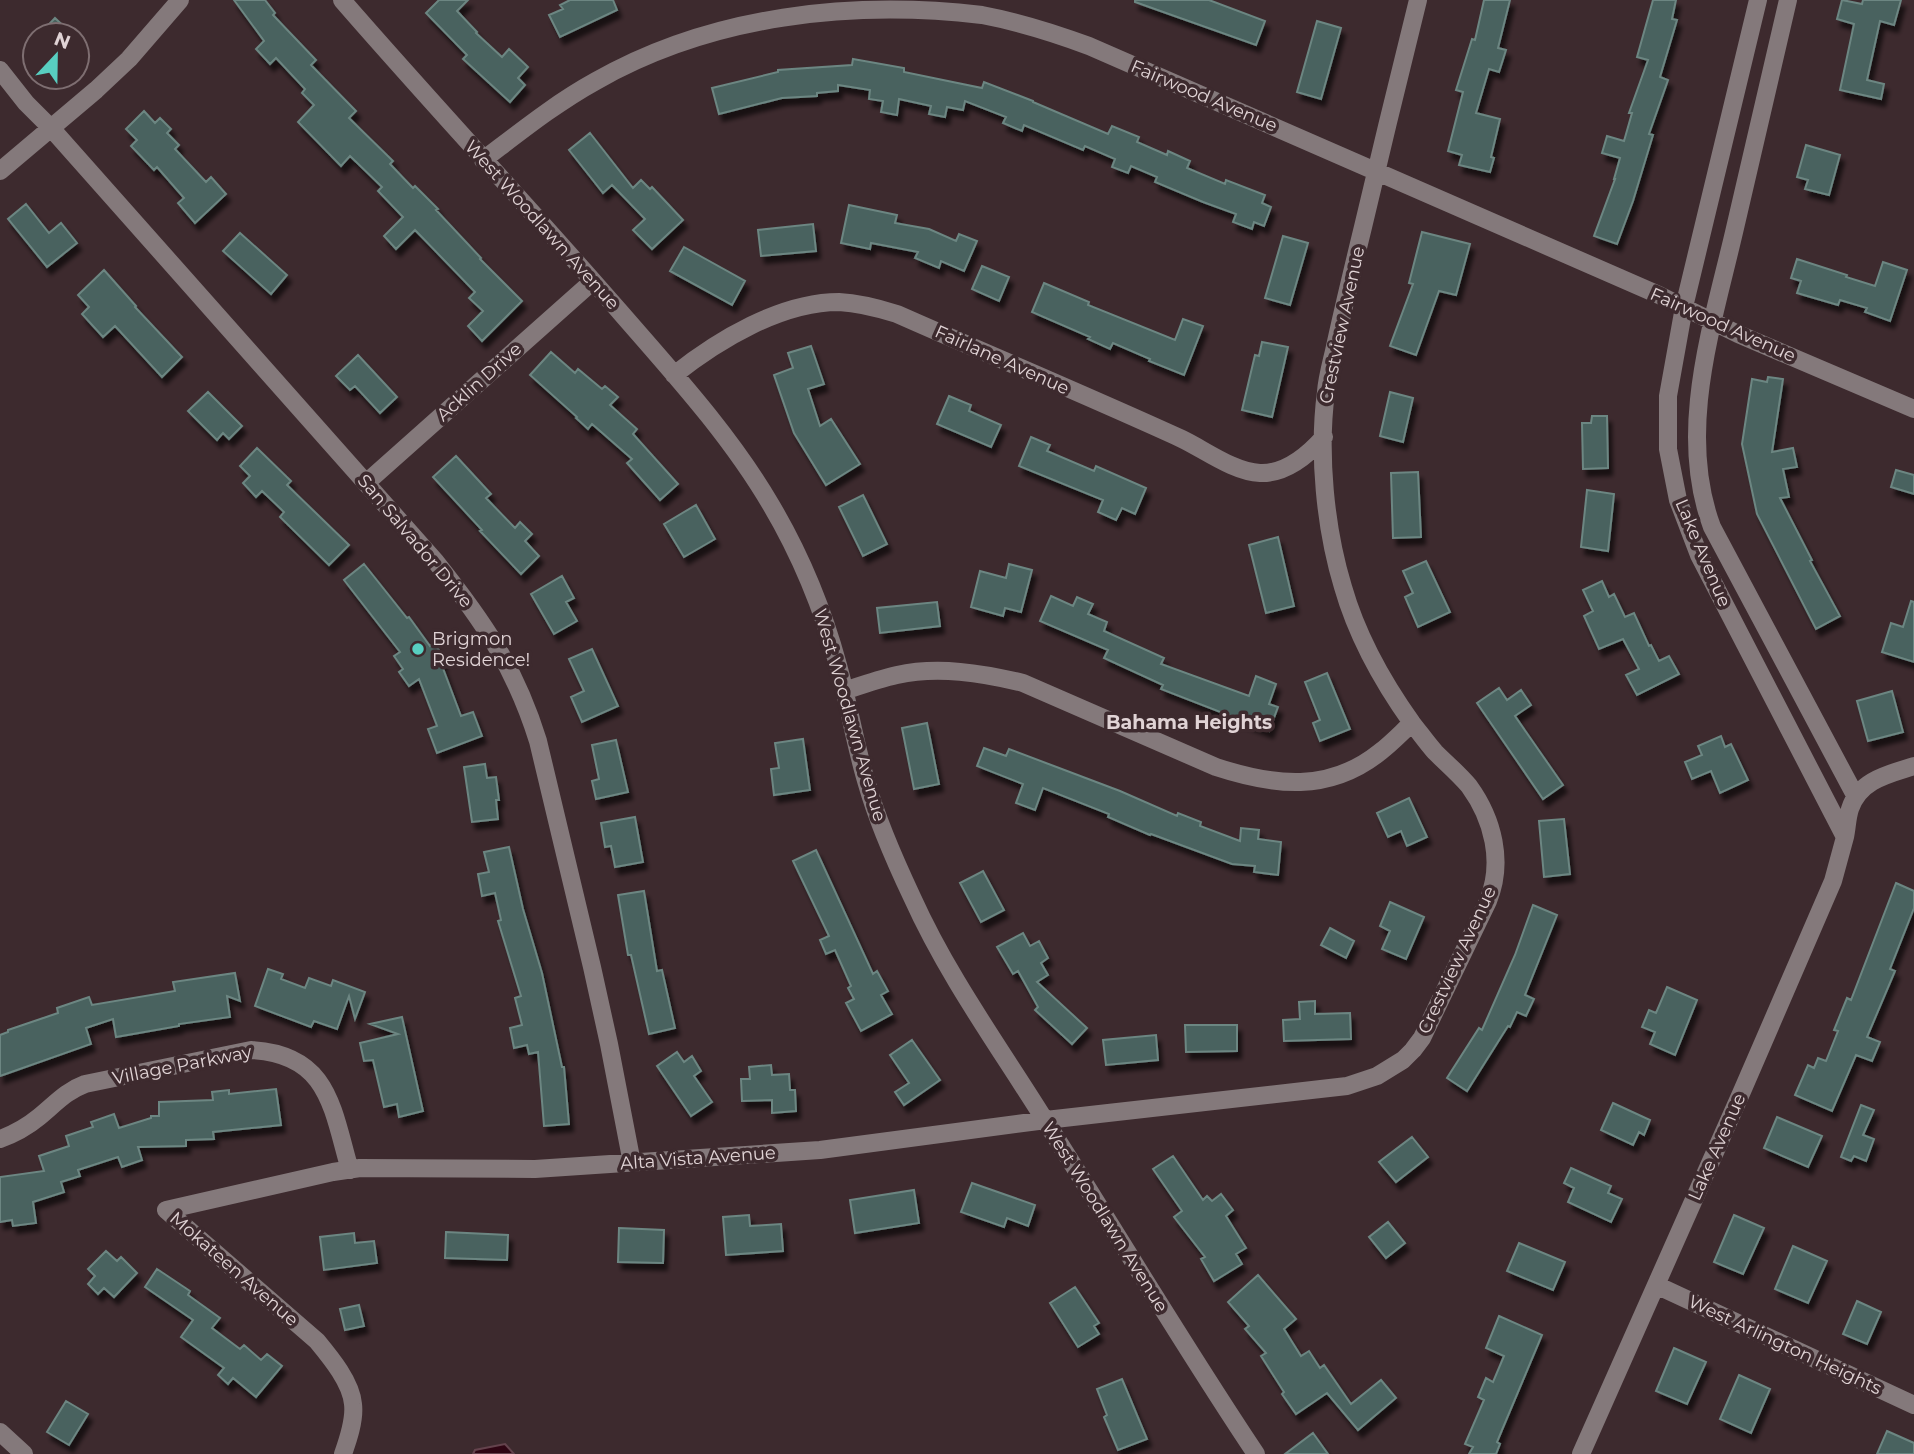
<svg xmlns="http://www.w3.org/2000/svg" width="1914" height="1454" viewBox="0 0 1914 1454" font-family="Montserrat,sans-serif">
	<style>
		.water { fill: #2f0513; stroke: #64434d; stroke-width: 2 }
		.building { fill: #49625e; stroke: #6c8682; stroke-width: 2; filter: url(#shadow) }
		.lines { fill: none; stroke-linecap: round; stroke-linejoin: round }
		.minor { stroke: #84797b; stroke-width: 18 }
		.poi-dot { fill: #58cec0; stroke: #3d2a2e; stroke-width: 2.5 }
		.labels { text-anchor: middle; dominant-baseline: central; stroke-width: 7; stroke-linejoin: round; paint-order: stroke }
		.street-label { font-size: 18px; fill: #e0d3d5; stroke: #3d2a2e }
		.poi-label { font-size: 18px; fill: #e0d3d5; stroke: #3d2a2e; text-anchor: start }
		.neighbourhood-label { font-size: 19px; font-weight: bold; fill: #e0d3d5; stroke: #3d2a2e }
	</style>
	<defs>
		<filter id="shadow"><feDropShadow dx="4" dy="7" stdDeviation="2" flood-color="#0009"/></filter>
	</defs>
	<rect width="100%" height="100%" fill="#3d2a2e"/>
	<path class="water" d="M505,1444l9,10h-41l2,-4z"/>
	<path class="building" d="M234,0h31l10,13 -2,2 43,45 -5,5 45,46 -7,7 44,43 -3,3 23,24 2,-2 23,23 -2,1 45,48 -1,1 42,42 -40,40 -14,-15 15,-15 -14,-13 6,-6 -60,-62 -19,19 -12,-13 19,-19 -25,-26 4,-4 -32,-31 -9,10 -43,-44 16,-17 -12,-12 3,-4 -29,-31 -6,6 -14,-15 8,-8z
		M439,0h29l-11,11 20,21 -1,1 26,24 7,-8 19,18 -10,11 7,7 -15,17 -47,-43 4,-4 -41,-42z
		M570,0h43l4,10 -57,27 -11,-22 14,-6 -3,-4z
		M1135,0h74l56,21 -9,24 -121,-43z
		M1484,0h26l-12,48 8,2 -7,22 -10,-3 -13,44 24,6 -9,38 3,1 -4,14 -31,-7 3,-10 -14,-4 15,-59 -7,-2 16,-51 3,1z
		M1653,0h23l-4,19 5,1 -17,57 8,3 -19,54 4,1 -20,66 -16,43 -23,-8 21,-57h-1l6,-21 -18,-5 5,-17 17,5 8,-28h-3l19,-53 -11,-3z
		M1842,0l20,4 1,-4h38l-7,25 -14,-4 -13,59 17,4 -3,15 -41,-9 14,-66 -17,-5z
		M55,18l18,17h-34z
		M1317,21l24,7 -20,71 -24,-7z
		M853,59l51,9v4l78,16 2,-6 49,19v1l75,32 4,-8 27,11 -2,5 30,13 1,-4 22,10 -3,7 38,16 1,-4 39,15 -3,8 9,4 -7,19 -10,-4 -2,7 -19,-7 3,-8 -33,-12 -48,-20 2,-5 -26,-11 -3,7 -16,-6 3,-8 -30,-13 -2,4 -59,-25 -2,6 -19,-8 3,-6 -41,-16 -2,9 -16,-3 -2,10 -16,-3 2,-8 -32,-7 -2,16 -16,-3 2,-11 -14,-2 1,-9 -32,-5v6l-21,2v3l-35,2 -63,16 -7,-26 66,-16v-2l74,-5z
		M144,111l11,12 5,-5 11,11 -4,4 12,12 -4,4 31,33 5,-5 15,17 -31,29 -17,-20 6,-5 -27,-31 -3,3 -23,-24 6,-6 -11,-11z
		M590,133l43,55 8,-8 9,9 2,-2 31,33 -31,29 -19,-19 12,-11 -33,-34 -9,8 -34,-43z
		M1806,145l34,10 -11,40 -24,-6 3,-9 -11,-3z
		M26,204l23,29 12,-10 16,20 -30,24 -39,-48z
		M849,205l48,10 -2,8 34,6 27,12 3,-7 18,7 -13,30 -23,-10 -2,7 -24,-10 3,-6 -47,-9 -1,6 -29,-6z
		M813,224l3,27 -55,5 -3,-26z
		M1422,232l48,12 -14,51 -17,-4 -23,64 -26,-9 23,-62 -4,-1z
		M240,233l47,42 -16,19 -48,-43z
		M1283,236l25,7 -18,62 -25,-7z
		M684,247l61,34 -13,24 -62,-34z
		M1797,259l50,16 -1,2 29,9 8,-24 24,8 -17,51 -25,-9 2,-4 -27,-8 -2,5 -41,-12 4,-12 -10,-3z
		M982,266l27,11 -10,24 -27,-12z
		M104,270l32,36 -1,1 47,50 -20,20 -47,-51 -12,11 -21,-23 7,-7 -11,-12z
		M1044,283l45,19 -1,3 87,35 8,-21 20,7 -19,49 -35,-14 1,-2 -37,-16 -3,6 -22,-10 2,-2 -58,-25z
		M1262,342l26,5 -16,70 -30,-7 13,-55 4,1z
		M811,346l13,38 -16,5 12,37 11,-7 29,45 -34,21 -32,-52 -20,-58 19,-7 -5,-15z
		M551,352l24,21 3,-4 24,20 3,-3 13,11 -8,8 27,24 -4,5 45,50 -18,16 -33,-37 5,-4 -40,-35 -4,5 -12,-11 1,-1 -47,-42z
		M358,355l39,42 -17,16 -25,-27 -5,4 -14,-14z
		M1768,377l15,2 -11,73 21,-4 4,19 -14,2 6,28 -9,1 32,62 -2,1 30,55 -24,13 -59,-115 -15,-70 10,-65 15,3z
		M208,392l34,34 -13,13 -6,-6 -6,7 -29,-29z
		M1390,392l23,6 -10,44 -23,-6z
		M949,396l22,9 -2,6 32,14 -10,22 -54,-23z
		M1592,416h15l1,52 -25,1 -1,-46h9z
		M1031,437l19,8 -3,6 47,20 2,-5 50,22 -11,26 -13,-6 -6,12 -18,-8 5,-12 -84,-34z
		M257,448l34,33 -4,4 62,60 -20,20 -49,-48 4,-5 -22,-21 -6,6 -13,-14 7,-7 -10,-10z
		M456,456l35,38 -5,4 29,30 5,-6 12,12 -7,7 14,15 -18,18 -41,-43 2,-1 -49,-53z
		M1896,470l18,5v19l-23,-7z
		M1418,472l3,65 -28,1 -2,-65z
		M1587,490l27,4 -6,57 -27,-4z
		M863,495l24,49 -24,12 -24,-49z
		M696,505l19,34 -31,18 -20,-33z
		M1278,537l16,69 -28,7 -17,-68z
		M1426,561l24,51 -32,15 -13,-30 8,-4 -10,-22z
		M364,564l43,54 2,-1 21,29 4,-3 11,16 -4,4 20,53 12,-4 9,24 -45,17 -9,-24 9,-3 -18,-47 -10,7 -10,-14 4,-3 -9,-13 6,-4 -56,-72z
		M1009,564l23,6 -11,42 -16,-4 -2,8 -32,-9 9,-36 26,7z
		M562,576l12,22 -8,4 11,19 -23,13 -23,-40z
		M1602,581l7,16 5,-3 11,23 9,-4 15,33 2,-1 8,16 10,-5 10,18 -42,21 -11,-20 13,-6 -16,-30 -24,10 -15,-33 9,-5 -10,-21z
		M1051,596l22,10 4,-9 16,7 -5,10 19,8 -3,9 60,27 -3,6 88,32 7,-20 20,8 -7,20 9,3 -9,24 -108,-42 2,-4 -59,-27 4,-8 -68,-29z
		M1911,601l3,1v60l-32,-10 9,-29 12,4z
		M937,602l3,24 -60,7 -3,-25z
		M592,649l26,57 -36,16 -11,-25 13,-6 -15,-32z
		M1327,673l23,56 -30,12 -7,-18 7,-3 -15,-38z
		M1499,688l8,12 14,-10 10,15 -16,11 48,69 -20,14 -66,-96z
		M1892,691l11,41 -35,9 -11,-40z
		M927,723l12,61 -25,5 -12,-61z
		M1721,736l4,11 6,-3 17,36 -28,13 -9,-22 -19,8 -7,-17 17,-7 -4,-9z
		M803,739l7,51 -36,5 -3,-26 8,-1 -4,-25z
		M616,740l12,52 -32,7 -4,-18 7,-2 -7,-34z
		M984,748l22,8 3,-7 111,42 57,25 1,-3 23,9 -1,4 40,15 1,-13 18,2 -1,9 23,3 -3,33 -24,-3 1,-6 -23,-2 -81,-30 -1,1 -42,-18 1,-3 -66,-26 -8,22 -19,-7 7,-19 -46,-18z
		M485,764l2,14 9,-1 3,23h-3l2,19 -26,3 -8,-55z
		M1409,798l18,39 -20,9 -6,-15 -13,6 -11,-24z
		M635,817l8,45 -28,5 -4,-21 -6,1 -4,-24z
		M1564,819l6,55 -26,3 -5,-56z
		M509,847l14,62 19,64 20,94h2l5,57 -25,2 -6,-74 -9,2 -2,-9 -13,3 -4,-20 12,-3 -7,-27 6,-2 -23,-75 3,-1 -6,-27 -13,3 -4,-22 11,-2 -5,-20z
		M816,850l57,124 4,-3 11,20 -7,4 11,19 -31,17 -15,-28 8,-4 -6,-11 3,-2 -16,-36 -9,4 -6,-14 9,-4 -36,-75z
		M983,871l21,39 -23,12 -21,-39z
		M1896,883l18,8v17l-24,61 5,2 -28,66 13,5 -8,19 -16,-6 -24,56 -37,-16 13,-30 6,3 4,-10 8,3 12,-30 -4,-1 13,-32 4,2z
		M644,891l13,80 5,-1 13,58 -26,6 -18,-79h-3l-10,-60z
		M1390,902l34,15 -18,42 -24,-10 8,-18 -10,-5z
		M1533,905l24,10 -32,80 9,4 -8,17 -9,-4 -7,15 -2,-1 -41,65 -20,-13 32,-50 3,2 33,-75z
		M1330,928l24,13 -8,17 -25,-13z
		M1023,933l7,13 9,-5 9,17 -7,5 7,12 -11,7 50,46 -15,16 -37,-34 3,-3 -20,-36 -5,3 -16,-27z
		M268,969l15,5 -2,5 24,9 4,-10 22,8 2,-6 32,12 -10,27 -6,-23 -12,33 -23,-8 -3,6 -56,-21z
		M235,973l5,28 -13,-5 3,21 -51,7v2l-63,11 -3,-18 -27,9 5,16 -91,32v-41l8,-3v-2l50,-17 -1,-5 32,-11 3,8 83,-14 -2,-9z
		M1667,987l30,13 -22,55 -25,-11 5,-12 -13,-5 7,-17 7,3z
		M1315,1001v13l35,-1 1,26 -67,2 -1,-21 17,-1 -1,-17z
		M402,1017l21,94 -24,6 -2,-13 -13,3 -11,-47 -9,1 -4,-18 38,-9 -28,-10z
		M1185,1025h52v26l-51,1z
		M1156,1035l2,25 -52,5 -3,-25z
		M912,1040l28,40 -36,25 -9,-13 14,-9 -19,-28z
		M677,1052l7,10 8,-6 9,15 -7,5 18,26 -21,14 -34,-50z
		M771,1065l1,10 17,-1 1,16h5l1,21 -24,2v-13l-30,1 -1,-22h9l-1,-12z
		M276,1089l5,36 -68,7 1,7 -28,1v6l-48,1 4,13 -20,7 -4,-10 -40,13 2,6 -19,6 3,10 -31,10 3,21 -23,3 -1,-6 -12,2v-45l44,-6 -5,-15 30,-10 -3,-10 27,-9 -2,-5 23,-8 5,14 32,-10v-2h8v-14l54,-2 -1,-8 17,-2v4z
		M1613,1103l37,17 -6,15 -5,-3 -6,13 -32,-15z
		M1861,1105l13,5 -11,25 11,4 -8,22 -12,-5 -3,5 -10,-4z
		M1777,1117l45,19 -14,31 -44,-19z
		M1412,1137l16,20 -32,25 -17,-20z
		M1173,1156l30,44 4,-4 5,5 9,-7 12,16 -7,6 20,32 -10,6 6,10 -28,17 -13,-22 4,-2 -31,-40 8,-6 -29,-42z
		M1571,1168l40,18 -3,7 14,6 -11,23 -43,-20 6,-14 -10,-5z
		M972,1183l63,22 -7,21 -21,-8 -3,9 -43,-15z
		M914,1190l5,33 -64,10 -5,-33z
		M749,1215l1,11 31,-2 2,27 -57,4 -3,-38z
		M1734,1215l30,13 -21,46 -29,-12z
		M1388,1222l17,21 -19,15 -17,-21z
		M619,1228l45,2 -1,33 -45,-1z
		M446,1232l62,3 -1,25 -62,-2z
		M354,1233l1,10 19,-2 3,22 -53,7 -4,-33z
		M1519,1243l46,19 -12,28 -46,-19z
		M1793,1246l34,15 -19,42 -33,-14z
		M106,1251l11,10 4,-4 16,16 -23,24 -10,-9 -6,6 -10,-10 7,-8 -7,-7z
		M157,1269l33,22 -2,4 32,23 -8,10 28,21 4,-4 17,15 6,-6 15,12 -26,31 -23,-19 -5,6 -10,-9 6,-7 -43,-31 12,-17 -48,-33z
		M1258,1275l38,44 -12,10 17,27 8,-5 11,17 4,-3 27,39 30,-24 15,18 -38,32 -31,-37 -31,21 -14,-20 2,-2 -23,-36 5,-3 -21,-24 4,-3 -21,-24z
		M1075,1287l24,36 -5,3 5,8 -21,13 -28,-44z
		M1857,1301l24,11 -14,32 -24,-10z
		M359,1305l5,21 -19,4 -5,-21z
		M1499,1316l43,19 -40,95 -5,12 3,2 -4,10h-27l4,-7 -8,-3 19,-44 -6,-3 8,-19 7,4 11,-26 -18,-8z
		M1674,1348l32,14 -19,42 -31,-13z
		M1739,1375l31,14 -19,44 -31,-14z
		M1122,1379l25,60 -29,11 -14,-33 3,-2 -10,-26z
		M66,1401l22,13 -19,31 -22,-13z
		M1887,1431l27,12v11h-37z
		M1313,1433l15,21h-43z"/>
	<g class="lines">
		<path class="minor" d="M342,0c91,105 187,207 279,313 53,61 109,122 150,192 29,49 52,105 67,160 11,40 17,80 29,119 11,39 28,77 45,113 36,80 88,151 134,225 70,110 137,223 210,332
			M1788,0c-18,76 -36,152 -53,228 -22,96 -59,203 -23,299l144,270
			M0,70l26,33 25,25 385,434c47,59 79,105 102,179l54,226 17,77 23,119
			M483,160c37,-28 73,-57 113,-79 116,-66 255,-81 386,-66 37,7 72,18 107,31l570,249 79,39 176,75
			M0,171l96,-81 33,-31 51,-59
			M674,375c44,-35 107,-73 165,-73 20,1 39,6 58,12 95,42 191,82 285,125 23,11 52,33 78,34 25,1 48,-18 64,-36
			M366,483l227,-202
			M844,691c18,-6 35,-12 53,-16 41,-9 85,-2 126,8l193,84c58,19 113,26 164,-15 12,-9 22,-20 32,-29
			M1845,837c2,-9 2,-19 5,-28 9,-29 39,-35 64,-43
			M0,1139c14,-5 28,-13 39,-22 16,-13 27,-26 46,-33l166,-34c78,4 81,58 99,120
			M166,1210l167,-38 27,-4 175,1 285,-19 226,-30 301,-34 30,-10 26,-16 10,-10 9,-12 66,-137c16,-39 5,-82 -19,-115 -10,-12 -23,-23 -34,-34 -8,-9 -15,-19 -23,-29 -30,-42 -55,-87 -69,-136 -18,-59 -25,-134 -17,-195 1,-14 5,-28 8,-41 9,-42 19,-83 29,-124 18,-76 36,-151 55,-227
			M166,1210l151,131c14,17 34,41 36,63 2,16 -5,36 -10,50
			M1656,1285l258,120
			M0,1432l24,22
			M1581,1454l162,-365 90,-208 12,-44 -146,-282 -21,-55 -10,-51v-53l16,-89 74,-307"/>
	</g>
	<circle class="poi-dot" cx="418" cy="649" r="7"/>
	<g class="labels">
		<g class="street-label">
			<text transform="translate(1204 96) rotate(23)">Fairwood Avenue</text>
			<text transform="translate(542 225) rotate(48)">West Woodlawn Avenue</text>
			<text transform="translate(1342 325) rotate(-78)">Crestview Avenue</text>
			<text transform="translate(1723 325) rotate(24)">Fairwood Avenue</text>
			<text transform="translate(1002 360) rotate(24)">Fairlane Avenue</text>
			<text transform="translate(479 382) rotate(-42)">Acklin Drive</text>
			<text transform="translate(415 541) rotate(50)">San Salvador Drive</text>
			<text transform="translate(1703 553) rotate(67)">Lake Avenue</text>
			<text transform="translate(850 715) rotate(74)">West Woodlawn Avenue</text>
			<text transform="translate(1457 960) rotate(-65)">Crestview Avenue</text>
			<text transform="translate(182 1065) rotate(-11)">Village Parkway</text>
			<text transform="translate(1717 1147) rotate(-66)">Lake Avenue</text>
			<text transform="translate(698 1158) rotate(-4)">Alta Vista Avenue</text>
			<text transform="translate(1105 1217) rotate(58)">West Woodlawn Avenue</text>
			<text transform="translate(234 1269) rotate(41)">Mokateen Avenue</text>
			<text transform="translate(1785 1345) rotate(25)">West Arlington Heights</text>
		</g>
		<g class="poi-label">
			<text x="432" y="639">Brigmon<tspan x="432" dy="21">Residence!</tspan></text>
		</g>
		<g class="neighbourhood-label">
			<text x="1189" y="722">Bahama Heights</text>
		</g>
	</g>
	<g transform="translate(56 56) rotate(22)"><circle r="33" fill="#3d2a2e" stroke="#7e6e71" stroke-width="2"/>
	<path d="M0-5L12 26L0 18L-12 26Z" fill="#58cec0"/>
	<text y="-10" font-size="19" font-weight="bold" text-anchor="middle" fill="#e0d3d5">N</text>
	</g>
</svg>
